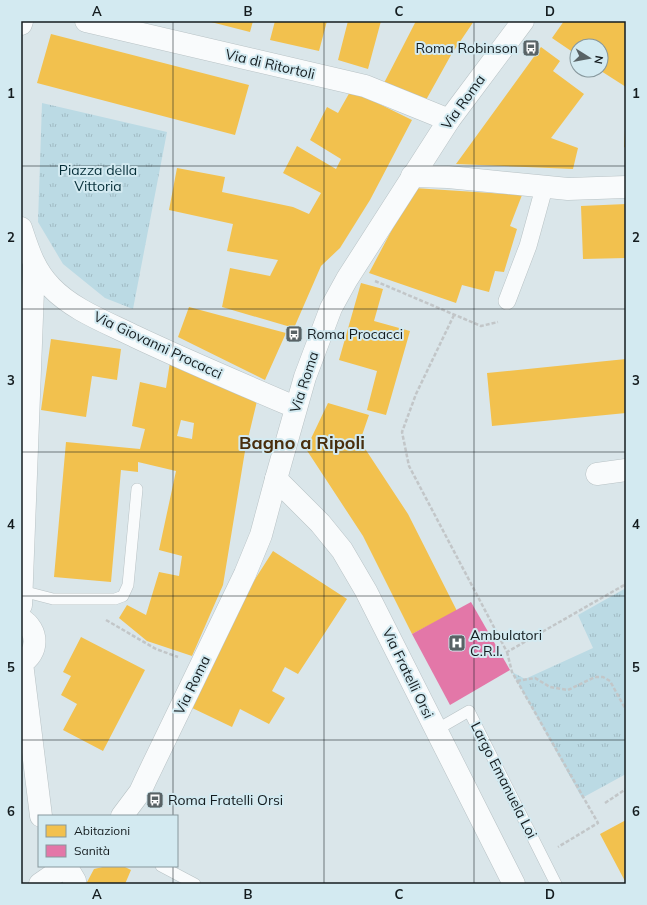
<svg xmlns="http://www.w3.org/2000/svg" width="647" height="905" viewBox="0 0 647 905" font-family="Mulish,sans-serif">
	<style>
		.park { fill: url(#park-tufts) }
		.homes { fill: #f2c14e; fill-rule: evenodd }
		.health { fill: #e377a8 }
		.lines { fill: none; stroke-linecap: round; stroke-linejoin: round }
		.service-casing { stroke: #b8c2c5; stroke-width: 12 }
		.pedestrian-casing { stroke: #b8c2c5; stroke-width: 18 }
		.minor-casing { stroke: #b8c2c5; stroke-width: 23 }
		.tertiary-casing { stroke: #b8c2c5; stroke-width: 23 }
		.secondary-casing { stroke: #b8c2c5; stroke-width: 23 }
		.path { stroke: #c2c6c8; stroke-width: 2.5; stroke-dasharray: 4 2; stroke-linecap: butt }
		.service { stroke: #f9fbfc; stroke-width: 11 }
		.pedestrian { stroke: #f9fbfc; stroke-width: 17 }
		.minor { stroke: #f9fbfc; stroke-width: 22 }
		.tertiary { stroke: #f9fbfc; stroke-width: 22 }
		.secondary { stroke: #f9fbfc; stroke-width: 22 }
		.grid { fill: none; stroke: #141c1f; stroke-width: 1; stroke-opacity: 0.55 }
		.labels { text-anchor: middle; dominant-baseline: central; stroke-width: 4; stroke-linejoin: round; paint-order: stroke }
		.poi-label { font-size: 14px; fill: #141c1f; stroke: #d3eaf1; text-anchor: start }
		.street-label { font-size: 14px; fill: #141c1f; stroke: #d3eaf1 }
		.park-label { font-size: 14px; fill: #052e38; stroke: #d3eaf1 }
		.district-label { font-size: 18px; font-weight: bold; fill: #482e0d; stroke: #d3eaf1 }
		.neatline { fill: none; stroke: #141c1f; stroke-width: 1.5 }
		.grid-label { font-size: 13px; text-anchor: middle; font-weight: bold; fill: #141c1f }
	</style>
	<defs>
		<pattern id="park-tufts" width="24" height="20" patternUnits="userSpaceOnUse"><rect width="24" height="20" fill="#bbdae4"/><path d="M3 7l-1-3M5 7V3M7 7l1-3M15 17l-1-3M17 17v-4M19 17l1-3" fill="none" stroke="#a0bac3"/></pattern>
	</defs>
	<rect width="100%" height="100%" fill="#dae6ea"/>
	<path class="park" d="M42,103l125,29 -34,177 -28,-11 -42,-34 -25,-42z
		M626,588v186l-44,24 -70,-126 13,7 68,-31 -15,-33z"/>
	<path class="homes" d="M207,21h46l-3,11z
		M275,21h52l-8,30 -49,-11z
		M348,21h33l-13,48 -30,-9z
		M416,21h58l-23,34 -25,45 -42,-17z
		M564,21h62v66l-25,-16v-25h-24v9l-25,-17z
		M51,34l198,51 -14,50 -198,-52z
		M541,47l19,14 -7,10 31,23 -33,44 27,10 -5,21 -117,-5z
		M351,90l61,30 -42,80 -30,48 -19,18 -27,62 -72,-21 8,-39 40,8 8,-16 -51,-9 6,-27 -64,-14 8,-42 48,9 -3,15 71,15 16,7 12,-21 -38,-20 14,-27 39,23 5,-10 -31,-19 17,-33 11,6z
		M625,130h1v18l-2,-1z
		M414,188l108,7 -12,31 7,3 -13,43 -9,-1 -6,21 -27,-7 -6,18 -87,-30z
		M626,204v54l-43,1 -2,-53z
		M361,283l22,6 -9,32 36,10 -24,84 -19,-5 10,-39 -38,-11z
		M189,307l97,26 -21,47 -87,-43z
		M51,339l70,10 -4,31 -25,-4 -6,41 -45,-7z
		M626,359v54l-134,13 -5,-53z
		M170,362l87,39 -12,50 -22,134 -31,71 -45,-15 -28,-23 8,-13 19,10 13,-43 20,4 3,-20 -23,-6 17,-79 -38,-9v10l-17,-2 -10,112 -57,-5 12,-135 74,7 5,-20 -13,-3 8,-44 26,6zM181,420l13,3 -2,16 -15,-3z
		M328,403l41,12 -9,26 48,73 49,97 -45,23 -49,-98 -57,-87z
		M273,551l74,48 -49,75 -13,-7 -13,24 13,7 -16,26 -29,-15 -8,18 -44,-21 62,-119z
		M81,637l64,33 -42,81 -40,-21 14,-26 -16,-9 10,-19 -8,-4z
		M626,820v63l-26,-49z
		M107,866h16l8,4 -6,14h-39l8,-15z"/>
	<path class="health" d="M471,602l39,68 -60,35 -38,-71z"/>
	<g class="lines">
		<g class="service-casing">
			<path id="service" d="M22,591l31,8h62l8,-3 5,-11 9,-96
				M436,730l33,-19 87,173
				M161,866l34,18"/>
		</g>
		<g class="pedestrian-casing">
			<path id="pedestrian" d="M507,301l21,-55 16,-58"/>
		</g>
		<g class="minor-casing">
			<path id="minor" d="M86,21l279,65 84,34
				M21,24l1,-3
				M412,176l36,1 120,12 58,-2
				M597,474l29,-4
				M66,866l9,15 -1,3"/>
		</g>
		<g class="tertiary-casing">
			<path id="tertiary" d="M21,228c7,21 13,42 30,59 22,23 55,35 83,49 53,25 107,48 161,71
				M276,479l29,-102 26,-69 16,-29 102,-159 74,-99
				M21,605l13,-341
				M21,619c18,11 18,34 0,44
				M22,663l19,153"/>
		</g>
		<g class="secondary-casing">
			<path id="secondary" d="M122,816l18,-24 6,-13 99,-205 16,-39 15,-56 44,44 22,27 24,41 148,293
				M40,884l26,-18"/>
		</g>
		<path class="path" d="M375,281l106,45 17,-4
			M454,315l-38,79 -14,38 7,34 98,186 119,-68
			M106,620l50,29 22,8
			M507,652l5,20 86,151 -40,24
			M517,681l18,-3 15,9 18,3 27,-13h8l7,4 16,29
			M605,803l21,-14"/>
		<use href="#service" class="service"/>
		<use href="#pedestrian" class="pedestrian"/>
		<use href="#minor" class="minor"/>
		<use href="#tertiary" class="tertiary"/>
		<use href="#secondary" class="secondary"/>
	</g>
	<path class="grid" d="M173,21v795M324,21v863M474,21v863M21,166h605M21,309h605M21,452h605M21,596h605M21,740h605M173,866v18"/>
	<defs>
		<g id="bus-square" transform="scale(0.9)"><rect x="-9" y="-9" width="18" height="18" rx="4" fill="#596366" stroke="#d3eaf1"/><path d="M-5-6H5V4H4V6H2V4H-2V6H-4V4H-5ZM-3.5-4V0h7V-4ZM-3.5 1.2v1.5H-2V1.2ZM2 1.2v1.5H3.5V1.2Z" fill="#fff"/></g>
		<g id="hospital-square" transform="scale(0.9)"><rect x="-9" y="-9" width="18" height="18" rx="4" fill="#596366" stroke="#d3eaf1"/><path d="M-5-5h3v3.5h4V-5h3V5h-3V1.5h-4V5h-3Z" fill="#fff"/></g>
	</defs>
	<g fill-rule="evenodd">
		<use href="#bus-square" x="531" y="48"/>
		<use href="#bus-square" x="294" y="334"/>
		<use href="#hospital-square" x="457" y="643"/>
		<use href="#bus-square" x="155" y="800"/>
	</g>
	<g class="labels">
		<g class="poi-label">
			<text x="518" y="48" text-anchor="end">Roma Robinson</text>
			<text x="307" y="334">Roma Procacci</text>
			<text x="470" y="635">Ambulatori<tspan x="470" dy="16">C.R.I.</tspan></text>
			<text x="168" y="800">Roma Fratelli Orsi</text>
		</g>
		<g class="street-label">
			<text transform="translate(270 64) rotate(13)">Via di Ritortoli</text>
			<text transform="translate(463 102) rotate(-54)">Via Roma</text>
			<text transform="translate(158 345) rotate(25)">Via Giovanni Procacci</text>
			<text transform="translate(304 382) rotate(-72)">Via Roma</text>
			<text transform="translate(408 673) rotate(64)">Via Fratelli Orsi</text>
			<text transform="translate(192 685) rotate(-64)">Via Roma</text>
			<text transform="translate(504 780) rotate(63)">Largo Emanuela Loi</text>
		</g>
		<g class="park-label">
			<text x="98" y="170">Piazza della<tspan x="98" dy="16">Vittoria</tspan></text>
		</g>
		<g class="district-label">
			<text x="302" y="442">Bagno a Ripoli</text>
		</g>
	</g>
	<rect width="647" height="905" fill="none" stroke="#d3eaf1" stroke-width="44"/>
	<rect x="38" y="815" width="140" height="52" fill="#d3eaf1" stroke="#87989d"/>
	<rect x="46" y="825" width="20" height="12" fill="#f2c14e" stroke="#87989d"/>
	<text x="74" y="835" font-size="12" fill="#141c1f">Abitazioni</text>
	<rect x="46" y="845" width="20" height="12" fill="#e377a8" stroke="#87989d"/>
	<text x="74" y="855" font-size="12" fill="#141c1f">Sanità</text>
	<g transform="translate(589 58) rotate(101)"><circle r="19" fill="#d3eaf1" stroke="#87989d"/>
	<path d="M0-3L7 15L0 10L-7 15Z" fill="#596366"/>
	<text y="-6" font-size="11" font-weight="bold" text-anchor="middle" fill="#141c1f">N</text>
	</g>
	<rect x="22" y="22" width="603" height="861" class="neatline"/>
	<g class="grid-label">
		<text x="97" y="16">A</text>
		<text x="248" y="16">B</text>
		<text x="399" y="16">C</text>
		<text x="550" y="16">D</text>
		<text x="11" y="98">1</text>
		<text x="636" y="98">1</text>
		<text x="11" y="242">2</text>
		<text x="636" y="242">2</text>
		<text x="11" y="385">3</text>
		<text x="636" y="385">3</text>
		<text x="11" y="529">4</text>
		<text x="636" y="529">4</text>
		<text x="11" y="672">5</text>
		<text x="636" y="672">5</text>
		<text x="11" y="816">6</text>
		<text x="636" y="816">6</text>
		<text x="97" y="899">A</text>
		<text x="248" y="899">B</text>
		<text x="399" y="899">C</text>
		<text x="550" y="899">D</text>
	</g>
</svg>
